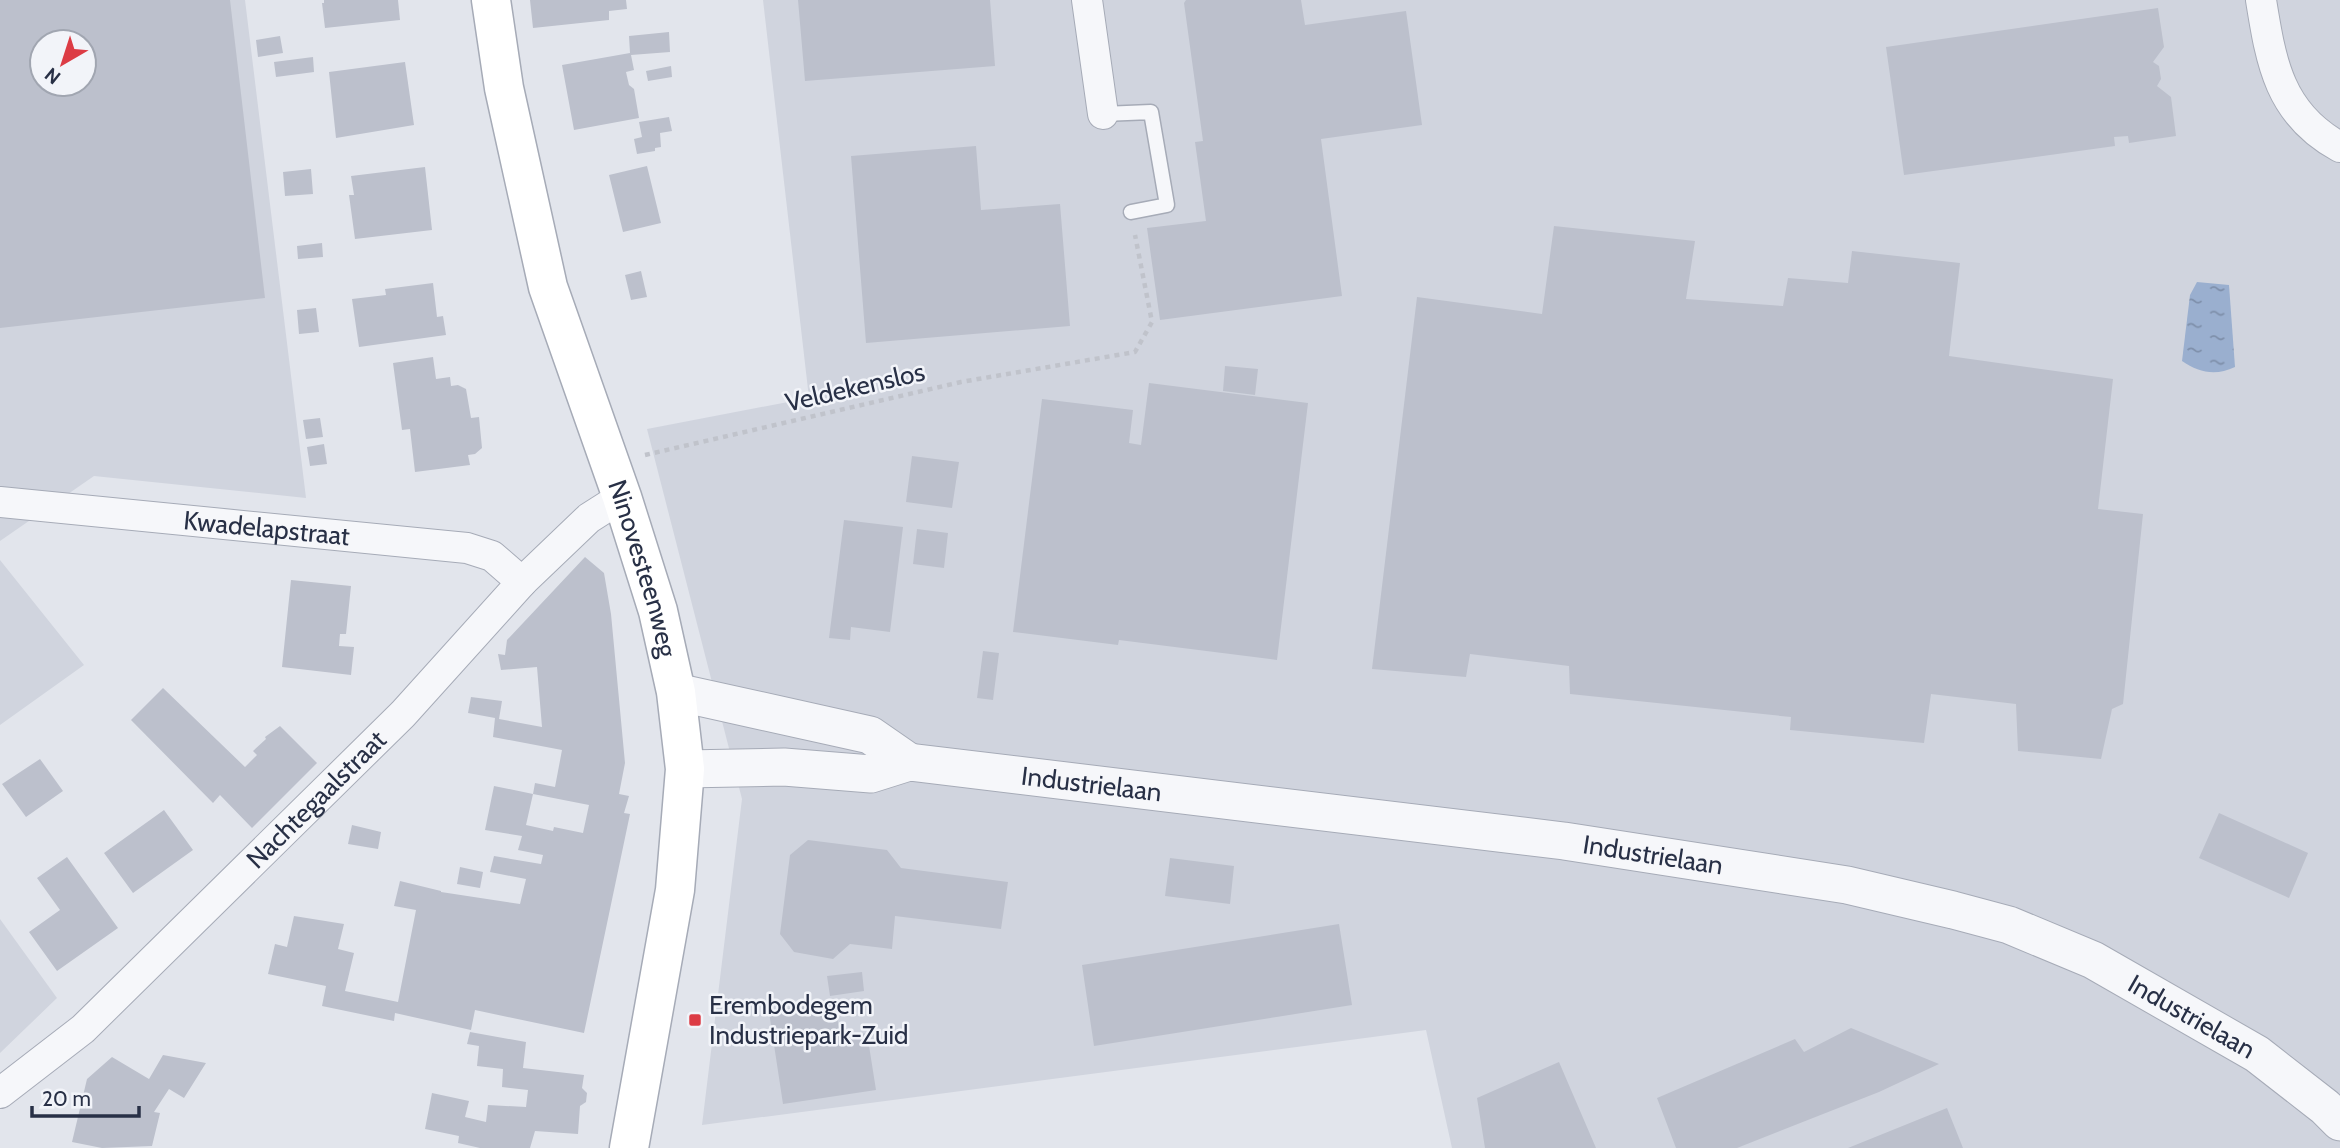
<svg xmlns="http://www.w3.org/2000/svg" width="2340" height="1148" viewBox="0 0 2340 1148" font-family="Cabin,sans-serif">
	<style>
		.built { fill: #d0d4de; fill-rule: evenodd }
		.water { fill: url(#water-ripples) }
		.building { fill: #bcc0cc; fill-rule: evenodd }
		.lines { fill: none; stroke-linecap: round; stroke-linejoin: round }
		.service-casing { stroke: #a6abb7; stroke-width: 17 }
		.minor-casing { stroke: #a6abb7; stroke-width: 32 }
		.tertiary-casing { stroke: #a6abb7; stroke-width: 39 }
		.secondary-casing { stroke: #a6abb7; stroke-width: 41 }
		.path { stroke: #c0c3cb; stroke-width: 4.5; stroke-dasharray: 5 5; stroke-linecap: butt }
		.service { stroke: #f6f7fa; stroke-width: 14 }
		.minor { stroke: #f6f7fa; stroke-width: 30 }
		.tertiary { stroke: #f6f7fa; stroke-width: 37 }
		.secondary { stroke: #fff; stroke-width: 38 }
		.poi-dot { fill: #dc3c45; stroke: #f2f4f9; stroke-width: 2.5 }
		.labels { text-anchor: middle; dominant-baseline: central; stroke-width: 5; stroke-linejoin: round; paint-order: stroke }
		.street-label { font-size: 26px; fill: #283046; stroke: #f2f4f9 }
		.poi-label { font-size: 26px; fill: #283046; stroke: #f2f4f9; text-anchor: start }
	</style>
	<defs>
		<pattern id="water-ripples" width="26" height="14" patternUnits="userSpaceOnUse" patternTransform="scale(1.75)"><rect width="26" height="14" fill="#9aafcf"/><path d="M2 4q2-2 4 0t4 0M15 11q2-2 4 0t4 0" fill="none" stroke="#7e8faa"/></pattern>
	</defs>
	<rect width="100%" height="100%" fill="#e2e5ec"/>
	<path class="built" d="M0,0h245l61,498 -212,-22 -94,65zM42,42h42v42h-42z
		M763,0h1577v1148h-888l-26,-118 -724,95 40,-326 -95,-370 162,-31z
		M0,560l84,105 -84,60z
		M0,919l57,79 -57,55z"/>
	<path class="water" d="M2197,282l32,3 6,82c-19,9 -36,6 -53,-6l8,-66z"/>
	<path class="building" d="M0,0h230l35,298 -265,30zM42,42h42v42h-42z
		M324,0h74l2,20 -75,8 -3,-25h2z
		M530,0h96l1,9 -18,2v9l-76,8z
		M798,0h192l5,66 -190,15z
		M1186,0h115l4,25 101,-14 16,114 -101,14 21,157 -182,24 -13,-92 59,-7 -11,-79 8,-1 -19,-138z
		M2158,8l6,39 -11,15 6,4 2,13 -4,7 14,11 5,39 -47,7 -1,-7 -14,1 1,9 -211,29 -18,-128z
		M669,32l1,20 -39,3 3,15 -8,2 3,13 5,4 5,29 -65,12 -12,-65 68,-12 -1,-17z
		M280,36l3,17 -25,4 -2,-17z
		M313,57l1,15 -38,5 -2,-15z
		M405,62l9,63 -78,13 -7,-66z
		M671,66l1,11 -24,4 -2,-10z
		M669,117l3,14 -12,2 1,14 -6,1v3l-18,3 -3,-15 8,-2 -3,-15z
		M976,146l5,64 79,-6 10,122 -204,17 -15,-187z
		M647,166l14,57 -38,9 -14,-57z
		M425,167l7,63 -77,9 -6,-44h5l-3,-19z
		M311,169l2,25 -28,2 -2,-24z
		M1554,226l141,15 -9,58 97,7 5,-28 60,5 4,-32 108,12 -11,93 164,23 -15,130 45,5 -20,190 -11,5 -11,50 -83,-8 -2,-47 -85,-10 -7,49 -134,-13 1,-13 -221,-23 -1,-28 -99,-12 -4,23 -94,-8 45,-372 125,17z
		M322,243l1,14 -25,2 -1,-13z
		M641,271l6,26 -16,3 -6,-25z
		M433,283l4,34 6,-1 3,19 -87,12 -7,-48 34,-4 -1,-6z
		M316,308l3,24 -20,2 -2,-24z
		M433,357l3,22 14,-2 1,9 7,-1 8,4 5,29 8,-1 3,31 -7,6 -7,1 2,10 -55,7 -5,-43 -8,1 -9,-67z
		M1225,366l33,3 -3,26 -32,-4z
		M1149,383l159,20 -31,257 -158,-20 -1,5 -105,-13 29,-233 91,11 -4,33 12,2z
		M320,418l3,19 -17,2 -3,-19z
		M324,444l3,20 -17,2 -3,-19z
		M912,456l47,6 -7,46 -46,-6z
		M844,520l59,7 -13,105 -39,-5 -1,13 -21,-2z
		M917,529l31,4 -4,35 -31,-4z
		M585,557l19,16 7,41 14,149 -6,31 10,2 -5,17 6,1 -46,219 -109,-23 -4,20 -76,-17 -1,8 -72,-15 4,-20 -58,-12 7,-30 12,3 7,-31 50,8 -6,25 16,4 -9,38 53,11 18,-92 -22,-4 6,-25 41,10v1l79,12 6,-25 -36,-7 4,-16 47,8 2,-9 -25,-5 4,-14 -37,-6 9,-44 39,8 -7,31 27,6 1,-4 29,6 6,-28 -56,-11 2,-11 20,4 7,-37 -69,-13 2,-19 -27,-5 3,-16 31,4 -3,18 43,8 -5,-60 -36,3 -3,-16 7,1 2,-15z
		M291,580l60,6 -5,48h-6l-1,12 15,1 -3,28 -69,-8z
		M983,651l16,2 -6,47 -16,-2z
		M163,688l82,79 12,-12 -4,-4 13,-12 -1,-2 15,-11 37,37 -65,65 -32,-33 -7,8 -82,-83z
		M40,759l23,32 -37,26 -24,-33z
		M164,810l29,40 -60,43 -29,-40z
		M2219,813l89,40 -19,45 -90,-40z
		M352,825l29,7 -3,17 -30,-5z
		M808,840l79,10 14,18 107,14 -7,47 -106,-13 -3,33 -42,-5 -17,15 -39,-7 -14,-18 10,-79z
		M67,857l51,71 -61,43 -28,-39 31,-22 -23,-32z
		M1170,858l64,8 -4,38 -65,-8z
		M460,867l23,5 -3,16 -23,-4z
		M1339,924l13,81 -258,41 -12,-81z
		M862,972l2,19 -34,5 -3,-20z
		M835,1001l5,37 27,-5 9,57 -93,14 -14,-92z
		M1851,1028l88,36 -60,28 -142,56h-61l-19,-50 138,-59 9,13z
		M470,1032l56,10 -3,26 61,7 -2,13 5,5 -1,9 -6,4 -2,28 -43,-3 -5,17h-50l-22,-5 1,-7 -34,-7 7,-36 37,8 -4,16 21,5 2,-17 38,2 2,-17 -26,-3 1,-18 -26,-3 2,-20 -12,-2z
		M163,1055l43,8 -22,35 -15,-9 -15,23 6,1 -8,33 -50,2 -30,-6 15,-63 25,-22 37,22z
		M1559,1062l37,86h-111l-8,-50z
		M1947,1108l16,40h-115z"/>
	<g class="lines">
		<g class="service-casing">
			<path id="service" d="M1103,114l48,-2 16,93 -36,7"/>
		</g>
		<g class="minor-casing">
			<g id="minor">
				<path d="M1087,0l16,114"/>
				<path d="M2261,0c10,62 18,114 79,147"/>
				<path id="s1" d="M0,502l467,46 25,8 30,26"/>
				<path id="s2" d="M0,1093l83,-64 320,-315 119,-132 67,-64 33,-21"/>
			</g>
		</g>
		<g class="tertiary-casing">
			<g id="tertiary">
				<path d="M676,692l194,43 39,27"/>
				<path id="s3" d="M685,769l99,-2 87,7 38,-12 655,79 283,44 106,25 56,15 84,35 164,94 68,53 15,15"/>
			</g>
		</g>
		<g class="secondary-casing">
			<g id="secondary">
				<path id="s4" d="M491,0l13,88 44,199 74,210 36,114 18,81 9,77 -10,121 -46,258"/>
			</g>
		</g>
		<path class="path" d="M645,455l316,-73 174,-30 17,-30 -17,-87"/>
		<use href="#service" class="service"/>
		<use href="#minor" class="minor"/>
		<use href="#tertiary" class="tertiary"/>
		<use href="#secondary" class="secondary"/>
	</g>
	<rect class="poi-dot" x="688" y="1013" width="14" height="14" rx="3.5"/>
	<g class="labels">
		<g class="street-label">
			<text transform="translate(855 387) rotate(-13)">Veldekenslos</text>
			<text stroke="none"><textPath href="#s1" startOffset="268">Kwadelapstraat</textPath></text>
			<text stroke="none"><textPath href="#s4" startOffset="590">Ninovesteenweg</textPath></text>
			<text stroke="none"><textPath href="#s3" startOffset="410">Industrielaan</textPath></text>
			<text stroke="none"><textPath href="#s2" startOffset="432">Nachtegaalstraat</textPath></text>
			<text stroke="none"><textPath href="#s3" startOffset="976">Industrielaan</textPath></text>
			<text stroke="none"><textPath href="#s3" startOffset="1544">Industrielaan</textPath></text>
		</g>
		<g class="poi-label">
			<text x="709" y="1005">Erembodegem<tspan x="709" dy="30">Industriepark-Zuid</tspan></text>
		</g>
	</g>
	<g transform="translate(63 63) rotate(219)"><circle r="33" fill="#f2f4f9" stroke="#a1a6b1" stroke-width="2"/>
	<path d="M0-5L12 26L0 18L-12 26Z" fill="#dc3c45"/>
	<text y="-10" font-size="19" font-weight="bold" text-anchor="middle" fill="#283046">N</text>
	</g>
	<path d="M32 1106v10h107v-10" fill="none" stroke="#283046" stroke-width="3.5"/>
	<text x="42" y="1106" font-size="21" fill="#283046" stroke="#f2f4f9" stroke-width="5" paint-order="stroke">20 m</text>
</svg>
